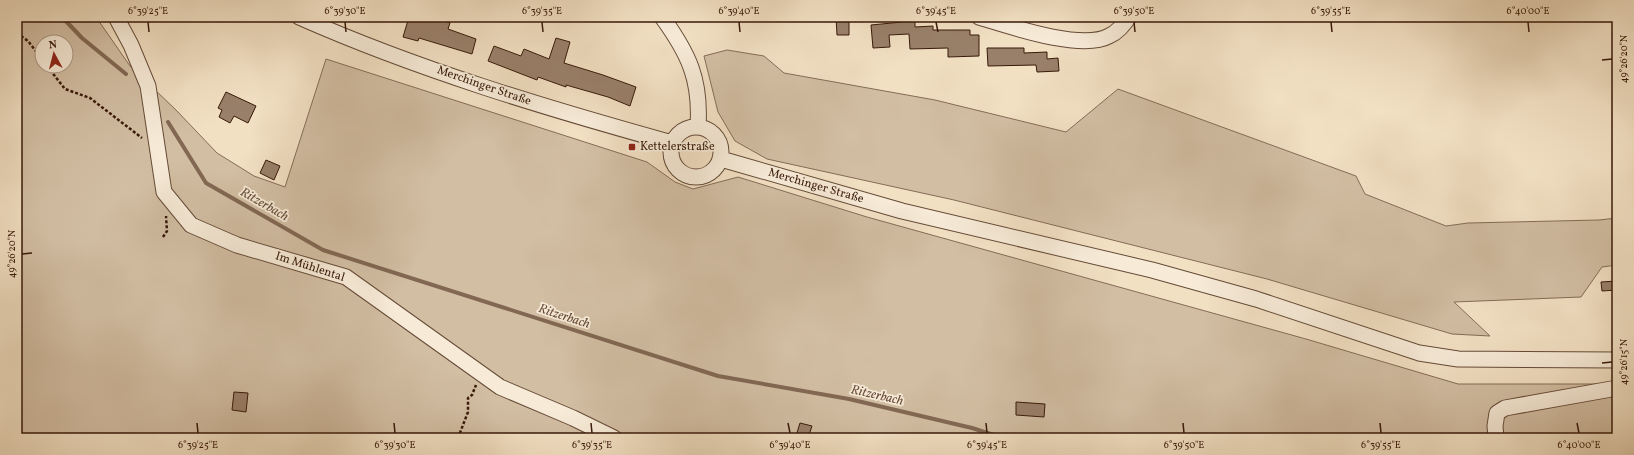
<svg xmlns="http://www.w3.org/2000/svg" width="1634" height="455" viewBox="0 0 1634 455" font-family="Vollkorn,serif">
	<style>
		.green { fill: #d2bea3; stroke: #856c56; fill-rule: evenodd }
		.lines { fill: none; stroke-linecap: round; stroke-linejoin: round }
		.stream { stroke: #826853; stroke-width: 4 }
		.building { fill: #99806a; stroke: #381909 }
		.minor-casing { stroke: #664b38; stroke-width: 17 }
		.path { stroke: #381909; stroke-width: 2.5; stroke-dasharray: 3 2; stroke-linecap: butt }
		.minor { stroke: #f7ebd8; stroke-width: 15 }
		.ticks { fill: none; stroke: #381909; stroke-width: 1.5 }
		.poi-dot { fill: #8f2418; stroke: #f7ebd8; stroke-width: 1.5 }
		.labels { text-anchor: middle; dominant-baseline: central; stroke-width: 3.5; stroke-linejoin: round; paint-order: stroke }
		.street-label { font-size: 12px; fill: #381909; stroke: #f7ebd8 }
		.poi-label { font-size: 12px; fill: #381909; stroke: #f7ebd8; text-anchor: start }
		.water-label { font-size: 13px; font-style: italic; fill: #694d3a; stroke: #f7ebd8 }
		.neatline { fill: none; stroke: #381909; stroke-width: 1.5 }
		.ticks-label { font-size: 10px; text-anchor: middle; fill: #381909 }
	</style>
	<rect width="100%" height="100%" fill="#f2e0c3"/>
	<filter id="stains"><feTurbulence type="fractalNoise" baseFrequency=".005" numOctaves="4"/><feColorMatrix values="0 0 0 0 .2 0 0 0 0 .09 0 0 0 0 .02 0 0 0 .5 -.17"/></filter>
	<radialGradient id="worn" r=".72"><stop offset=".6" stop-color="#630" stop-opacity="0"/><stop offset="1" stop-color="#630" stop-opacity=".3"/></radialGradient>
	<path class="green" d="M17,17h79l34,49 46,44 41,43 37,23 31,11 41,-128 321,103 28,20 18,7 45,-12 129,40 439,122 152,45h159v54h-1600zM42,42h24v24h-24z
		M727,50l37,6 20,17 151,27 131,32 52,-43 238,87 9,18 81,32 22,-3 131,-3 18,-2v47l-15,2 -21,30 -127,5 36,34 -38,-2 -185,-55 -313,-79 -187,-41 -32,-18 -17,-29 -14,-56z"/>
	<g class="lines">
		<path class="stream" d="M62,17l20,21 44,36
			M168,122l38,61 117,67 395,126 131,23 123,29 31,10
			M1128,438l9,-2 11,2"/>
	</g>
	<path class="building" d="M409,17h22l19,6 -2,6 28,10 -4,15 -53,-16 -1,3 -15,-4z
		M836,17h13v18h-12z
		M902,20h13v7l18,-1v4h37v5h9v21l-31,1v-9l-38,1 -1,-15 -20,1 1,12 -17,1 -2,-23 31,-3z
		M556,38l14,4 -6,21 39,12 33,12 -6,19 -22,-9 -42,-12v2l-28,-10 -1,3 -49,-19 6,-15 27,10 3,-7 25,10z
		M987,48h37v5l23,-1v7l11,-1 1,13 -22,1 -1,-7 -48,1z
		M226,92l30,14 -8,17 -14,-7 -4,7 -11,-6 3,-7 -4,-2z
		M266,160l14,6 -6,14 -14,-7z
		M1617,281v9l-15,1 -1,-9z
		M234,392l14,1 -2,19 -14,-2z
		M1016,402l29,2 -1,13 -28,-2z
		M800,423l12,3 -4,12 -12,-2z"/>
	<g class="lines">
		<g class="minor-casing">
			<path id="minor" d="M116,17l15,28 17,41 16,106 27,33 46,20 109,32 154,110 73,31 41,20
				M299,17c120,53 247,91 373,126
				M662,17c27,37 39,63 36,109
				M979,17c30,9 102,34 130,19 9,-4 14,-11 20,-19
				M671 152a25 25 0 1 1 50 0a25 25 0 1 1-50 0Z
				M721,159l181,52 250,59 104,29 163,54 39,6 159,1
				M1496,438l-1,-12 2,-13 8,-5 112,-20"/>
		</g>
		<path class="path" d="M17,33l11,8 14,18
			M47,66l18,23 25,9 52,40
			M163,237l4,-6 -1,-15
			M458,438l10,-26v-14l4,-3 4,-10"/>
		<use href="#minor" class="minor"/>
	</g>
	<path class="ticks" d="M148,22l1,10M345,22l1,10M542,22l1,10M739,22l1,10M936,22l2,10M1134,22l1,10M1331,22l1,10M1528,22l1,10M1602,60l10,-1M22,254l10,-1M1602,363l10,-1M197,423l1,10M394,423l1,10M591,423l1,10M788,423l2,10M986,423l1,10M1183,423l1,10M1380,423l1,10M1577,423l2,10"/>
	<rect class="poi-dot" x="628" y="143" width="8" height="8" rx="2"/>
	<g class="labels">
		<g class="street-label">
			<text transform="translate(484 86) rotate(19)">Merchinger Straße</text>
			<text transform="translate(816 186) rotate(16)">Merchinger Straße</text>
			<text transform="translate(310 267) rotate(18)">Im Mühlental</text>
		</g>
		<g class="poi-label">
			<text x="640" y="147">Kettelerstraße</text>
		</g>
		<g class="water-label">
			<text transform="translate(264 205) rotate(30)">Ritzerbach</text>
			<text transform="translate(564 317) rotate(18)">Ritzerbach</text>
			<text transform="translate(877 396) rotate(13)">Ritzerbach</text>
		</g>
	</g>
	<rect width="1634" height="455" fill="none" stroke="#f2e0c3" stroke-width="44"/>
	<g transform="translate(54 54) rotate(353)"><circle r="19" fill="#f7ebd8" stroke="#ab9785"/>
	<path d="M0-3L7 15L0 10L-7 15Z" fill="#8f2418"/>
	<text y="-6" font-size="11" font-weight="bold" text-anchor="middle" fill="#381909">N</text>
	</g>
	<rect x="22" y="22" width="1590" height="411" class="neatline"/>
	<g class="ticks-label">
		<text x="148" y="14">6°39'25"E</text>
		<text x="345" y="14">6°39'30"E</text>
		<text x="542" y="14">6°39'35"E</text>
		<text x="739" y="14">6°39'40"E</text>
		<text x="936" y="14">6°39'45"E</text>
		<text x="1134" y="14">6°39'50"E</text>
		<text x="1331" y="14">6°39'55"E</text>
		<text x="1528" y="14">6°40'00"E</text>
		<text transform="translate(1623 59) rotate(-90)" y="4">49°26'20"N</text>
		<text transform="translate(11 254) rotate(-90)" y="4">49°26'20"N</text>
		<text transform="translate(1623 362) rotate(-90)" y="4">49°26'15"N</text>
		<text x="198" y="448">6°39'25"E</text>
		<text x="395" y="448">6°39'30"E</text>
		<text x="592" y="448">6°39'35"E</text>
		<text x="790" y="448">6°39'40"E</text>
		<text x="987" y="448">6°39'45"E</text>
		<text x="1184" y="448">6°39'50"E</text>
		<text x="1381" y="448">6°39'55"E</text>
		<text x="1579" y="448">6°40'00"E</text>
	</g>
	<rect width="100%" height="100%" filter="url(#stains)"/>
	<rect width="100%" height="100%" fill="url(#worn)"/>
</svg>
